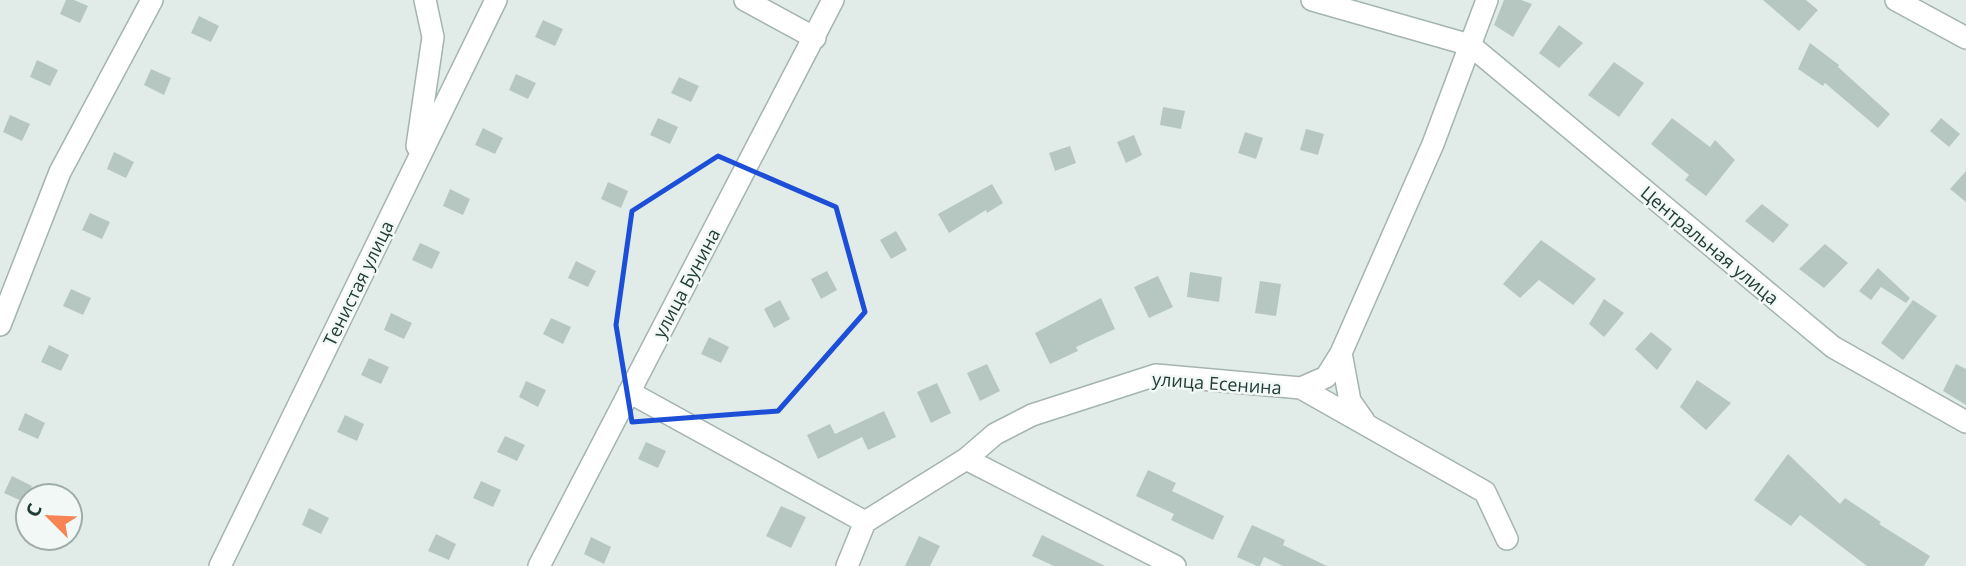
<svg xmlns="http://www.w3.org/2000/svg" width="1966" height="566" viewBox="0 0 1966 566" font-family="'Open Sans',sans-serif">
	<style>
		.building { fill: #b6c7c1 }
		.lines { fill: none; stroke-linecap: round; stroke-linejoin: round }
		.minor-casing { stroke: #a4b4af; stroke-width: 24 }
		.minor { stroke: #fff; stroke-width: 21 }
		.marked { fill: none; stroke: #1d4ed8; stroke-width: 5; stroke-linejoin: round }
		.labels { text-anchor: middle; dominant-baseline: central; stroke-width: 5; stroke-linejoin: round; paint-order: stroke }
		.street-label { font-size: 18px; fill: #213d37; stroke: #f2f8f5 }
	</style>
	<rect width="100%" height="100%" fill="#e1ece8"/>
	<path class="building" d="M66,0h8l14,6 -8,17 -20,-9z
		M1504,0h17l11,4 -19,33 -19,-12z
		M1763,0h43l12,10 -19,21z
		M199,16l20,10 -8,16 -20,-9z
		M543,20l20,9 -8,17 -20,-9z
		M1559,25l24,18 -24,25 -20,-15z
		M1810,43l29,22 -1,2 52,47 -12,14 -53,-45 -2,3 -25,-17z
		M37,60l21,10 -8,16 -20,-9z
		M1614,62l30,21 -25,34 -31,-22z
		M151,69l20,9 -7,17 -20,-10z
		M516,74l20,9 -8,16 -19,-9z
		M679,77l20,9 -8,16 -20,-9z
		M1163,107l22,4 -4,18 -21,-4z
		M10,115l20,9 -8,17 -19,-9z
		M658,118l20,9 -8,17 -20,-9z
		M1672,118l38,29 5,-7 20,20 -29,36 -21,-16 4,-5 -38,-31z
		M1941,118l19,16 -11,13 -19,-16z
		M483,128l20,10 -8,16 -20,-9z
		M1306,129l18,5 -6,21 -18,-5z
		M1245,132l18,6 -7,21 -18,-6z
		M1134,135l8,20 -16,8 -9,-21z
		M1070,146l6,17 -21,8 -6,-18z
		M114,152l20,10 -8,16 -19,-9z
		M1966,171v31l-16,-13z
		M608,182l20,9 -7,17 -20,-9z
		M992,184l11,19 -16,10 -1,-3 -37,23 -11,-19z
		M450,189l20,10 -7,16 -20,-9z
		M1762,204l27,21 -16,18 -28,-22z
		M90,213l20,9 -8,17 -20,-9z
		M896,231l11,19 -16,9 -11,-19z
		M1541,240l55,39 -23,26 -34,-25 -19,18 -17,-14z
		M420,243l20,9 -8,17 -20,-9z
		M1825,244l23,19 -24,25 -25,-19z
		M576,261l20,10 -8,16 -20,-9z
		M1878,268l32,30 -4,5 -25,-16 -10,13 -12,-9z
		M827,271l10,19 -16,9 -10,-20z
		M1190,272l32,5 -3,25 -32,-5z
		M1158,276l15,31 -24,11 -15,-31z
		M1260,281l21,3 -5,32 -21,-3z
		M71,289l20,9 -8,17 -20,-9z
		M1101,298l14,31 -39,18 2,4 -28,13 -15,-31z
		M1604,299l20,14 -20,24 -15,-13z
		M780,300l10,19 -16,9 -10,-19z
		M1913,300l24,16 -34,44 -22,-17z
		M391,313l21,10 -8,16 -20,-9z
		M551,318l20,9 -8,17 -20,-10z
		M1651,332l21,17 -15,21 -22,-21z
		M709,337l20,10 -8,16 -20,-9z
		M49,345l20,10 -8,16 -20,-9z
		M369,358l20,9 -8,17 -20,-9z
		M987,364l13,27 -20,10 -13,-28z
		M1956,364l10,5v36l-23,-14z
		M1697,380l34,23 -25,27 -26,-23z
		M526,381l20,9 -8,17 -19,-10z
		M937,383l14,30 -20,10 -14,-31z
		M884,411l12,26 -28,13 -6,-13 -44,22 -11,-24 23,-11 5,10z
		M25,413l20,10 -7,16 -20,-9z
		M345,415l19,9 -7,17 -20,-9z
		M505,436l20,9 -8,16 -20,-9z
		M646,442l20,9 -8,17 -20,-9z
		M1788,454l52,50 5,-6 36,24 -2,2 51,32 -6,10h-57l-67,-51 -9,11 -37,-26z
		M1148,470l28,13 -4,8 52,25 -11,24 -42,-20 3,-6 -38,-18z
		M12,476l20,10 -8,16 -20,-9z
		M481,481l20,9 -8,17 -20,-9z
		M781,506l25,11 -15,31 -25,-12z
		M309,508l20,10 -8,16 -19,-9z
		M1252,525l33,15 -2,5 44,21h-44l-19,-9 -4,9h-3l-20,-9z
		M436,534l20,10 -7,16 -21,-9z
		M1042,535l63,31h-51l-22,-10z
		M919,536l21,10 -10,20h-25z
		M591,537l20,10 -7,17 -20,-10z"/>
	<g class="lines">
		<g class="minor-casing">
			<path id="minor" d="M745,0l70,38
				M1312,0l158,45 363,302 133,75
				M1896,0l70,38
				M417,146l16,-109 -8,-37
				M0,325l60,-153 92,-172
				M1341,353l9,48 14,20
				M1301,388l184,104 22,47
				M629,392l236,130
				M966,459l209,107
				M220,566l276,-566
				M539,566l294,-566
				M847,566l18,-44 101,-63 29,-25 37,-19 124,-40 145,13 25,-11 15,-24 92,-209 54,-144"/>
		</g>
		<use href="#minor" class="minor"/>
	</g>
	<path class="marked" d="M718,156l118,51 29,105 -87,99 -146,11 -16,-97 16,-114z"/>
	<g class="labels">
		<g class="street-label">
			<text transform="translate(1710 245) rotate(40)">Центральная улица</text>
			<text transform="translate(358 283) rotate(-64)">Тенистая улица</text>
			<text transform="translate(686 283) rotate(-62)">улица Бунина</text>
			<text transform="translate(1217 383) rotate(4)">улица Есенина</text>
		</g>
	</g>
	<g transform="translate(49 517) rotate(294)"><circle r="33" fill="#f2f8f5" stroke="#9eada9" stroke-width="2"/>
	<path d="M0-5L12 26L0 18L-12 26Z" fill="#f68455"/>
	<text y="-10" font-size="19" font-weight="bold" text-anchor="middle" fill="#213d37">С</text>
	</g>
</svg>
